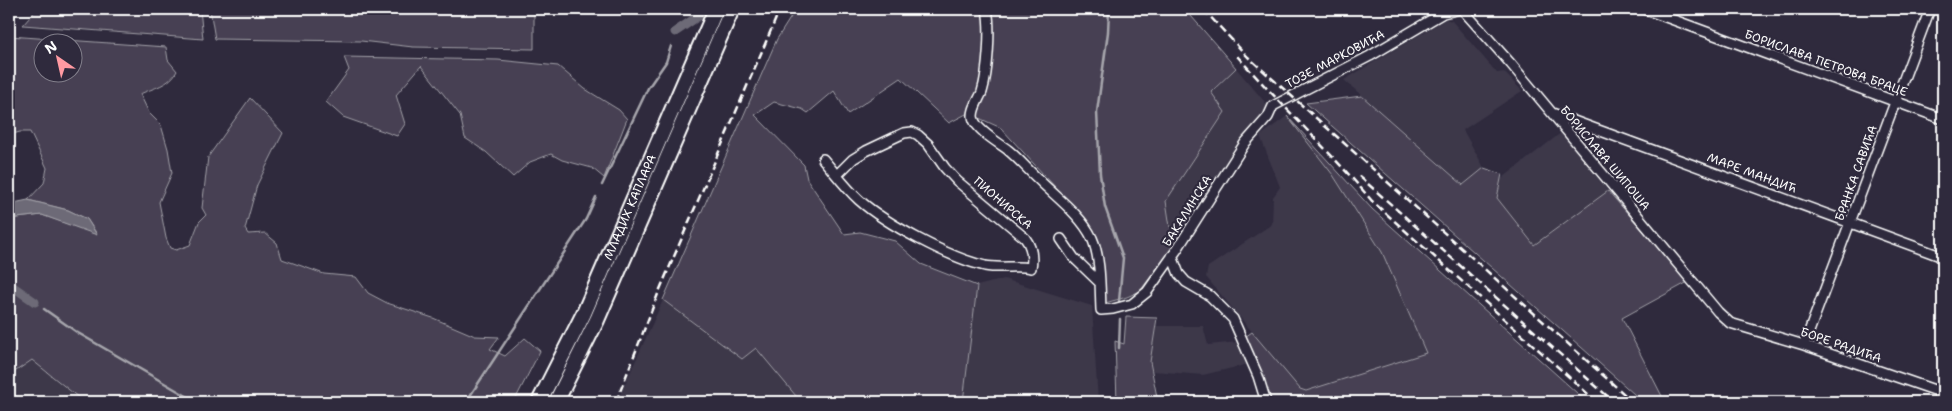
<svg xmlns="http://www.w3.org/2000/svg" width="1952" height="411" viewBox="0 0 1952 411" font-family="'Shantell Sans',sans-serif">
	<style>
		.built { fill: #3c3749 }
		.green { fill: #464152; stroke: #a2a0a8; fill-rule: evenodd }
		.water { fill: #6d6a77; stroke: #a7a6ad }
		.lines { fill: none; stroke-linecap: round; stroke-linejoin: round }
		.stream { stroke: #a7a6ad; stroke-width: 2.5 }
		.canal { stroke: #6d6a77; stroke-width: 9 }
		.minor-casing { stroke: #fff; stroke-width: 12 }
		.highway-casing { stroke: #fff; stroke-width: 18 }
		.minor { stroke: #2f2a3d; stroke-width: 9 }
		.highway { stroke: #2f2a3d; stroke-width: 14 }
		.rail { stroke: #fff; stroke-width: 2.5; stroke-dasharray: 8 4; stroke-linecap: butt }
		.labels { text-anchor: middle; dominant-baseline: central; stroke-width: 4.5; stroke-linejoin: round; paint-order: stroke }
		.street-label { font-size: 12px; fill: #fff; stroke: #2f2a3d }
	</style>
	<rect width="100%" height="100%" fill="#2f2a3d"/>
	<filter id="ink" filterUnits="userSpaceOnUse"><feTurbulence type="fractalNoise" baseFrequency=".02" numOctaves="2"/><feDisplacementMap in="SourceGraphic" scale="10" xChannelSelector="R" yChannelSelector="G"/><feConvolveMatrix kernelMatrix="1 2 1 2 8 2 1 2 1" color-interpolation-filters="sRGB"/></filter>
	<g filter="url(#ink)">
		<path class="built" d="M1446,19l6,2 45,52 7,-1 18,19 -59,39 23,41 -23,14 -119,-105z
			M1236,68l34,40 -17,17 -72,111 -11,-9 -4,-26 59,-89 -15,-19z
			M1287,116l46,59 49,77 44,101 -120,38 -6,-2 -94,-112 2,-10 64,-43 1,-27 7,-10 -20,-51z
			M1562,132l46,59 -74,54 -37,-47 3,-18z
			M1004,279l88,27 6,96h-135l14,-116z
			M663,300l79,59 14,-11 45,54h-184z
			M1156,326h47l5,19 30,-3 11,22 -46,11 -51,-4 -2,-9z
			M32,360l52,42h-75v-35l4,6z"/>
		<path class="green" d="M37,9h163l3,30 -180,-14z
			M210,9h324v40l-121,-2 -52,-6 -146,-2z
			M796,9h389l51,59 -25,24 14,20 -59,89 4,26 11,9 -41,55 -13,6 -22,6 -11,-71 -38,-44 -55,-60 -33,-15 -19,10 -48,-45 -53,36 -14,-23 -26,22 -6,-4 -28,-7 -19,13 49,50 3,14 37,55 16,-2 35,9 26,23 56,22 -14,116h-162l-45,-54 -14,11 -79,-59 114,-261z
			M9,36l157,11 2,13 9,11c-7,14 -24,17 -37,23l9,19 12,12 7,24 4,24 -13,29 7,36 4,10 6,2 14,-5 9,-23 7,-7 -4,-7 6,-51 42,-59 33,35 -26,52 -12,44 3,5 17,-1 12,10 5,16 42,15 32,3 12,16 19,10 46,15 42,18 24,1 -9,12 15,7 20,-18 15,13 -26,51h-430l-52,-42 -19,13 -4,-6v-148l33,-4 55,19 -10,-15 -19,-9 -40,-10 16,-17 3,-15 -17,-36h-10l-11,3zM42,42h30v30h-30z
			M344,57l154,3 60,6 27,23 34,21 8,9 -23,59 -12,-10 -30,-8 -11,-6 -21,8 -17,15 -27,-25 -21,-14 -5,-23 -39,-49 -25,29 9,29 -8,12 -54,-19 -17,-15 23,-32z
			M1362,96l101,89 21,-17 18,6 -5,24 37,47 74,-54 80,91 -66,36 43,84h-22l-337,-299z
			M1287,116l85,93 215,193h-325l-4,-16 -20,-44 14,-10 48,57 6,2 120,-38 -44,-101 -49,-77z
			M1126,317l31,1 -7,44 8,40h-41l-2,-61 9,3z"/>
		<path class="water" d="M28,200l40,10 19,9 10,16 -55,-20 -33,4v-15z"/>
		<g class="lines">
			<path class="stream" d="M1109,9l-1,23 -11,80 3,62 5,33 18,51 -4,43
				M602,185l46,-97 18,-26 5,-16
				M44,309l34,24 119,69
				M1119,348l1,-29
				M466,402l120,-183 10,-22"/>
			<path class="canal" d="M675,32l25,-17 3,-6
				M9,284l26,18"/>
			<g class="minor-casing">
				<path id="minor" d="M987,9c4,20 1,63 -5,83 -3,8 -12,20 -8,28 4,11 25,23 34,30 11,9 20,20 30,29 18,18 43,36 54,59 9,20 8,51 9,72l12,-1 19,-5 15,-12 29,-41 69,-108 23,-26 5,-11 97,-50 73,-43 18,-4
					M1462,9l49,55 207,248 12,11 74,22 139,48
					M1644,9l299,110
					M1552,113l391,144
					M823,159c12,14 23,29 36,41 27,24 91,58 126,66 16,3 31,-1 46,2 2,-11 1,-21 -6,-30l-68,-57 -12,-13 -17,-24 -10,-9 -6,-3 -8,1 -38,18 -13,8 -16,16
					M1061,239l13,19 26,25
					M1172,256l7,18 7,8 24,14 23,23 25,57 8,26
					M1804,345l126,-336"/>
			</g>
			<g class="highway-casing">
				<g id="highway">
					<path id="s1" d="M539,402l45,-89 132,-304"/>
					<path d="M556,402l41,-82 135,-311"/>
				</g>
			</g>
			<use href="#minor" class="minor"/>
			<use href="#highway" class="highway"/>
			<path class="rail" d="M1203,9l45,48 385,345
				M1237,56c44,49 92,94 135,145l225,201
				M1359,176l255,226
				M616,402l42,-108 122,-285"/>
		</g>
	</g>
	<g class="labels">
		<g class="street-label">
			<text transform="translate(1335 59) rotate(-28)">ТОЗЕ МАРКОВИЋА</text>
			<text transform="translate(1826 63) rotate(20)">БОРИСЛАВА ПЕТРОВА БРАЦЕ</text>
			<text transform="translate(1605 158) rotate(50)">БОРИСЛАВА ШИПОША</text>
			<text transform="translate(1752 173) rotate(20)">МАРЕ МАНДИЋ</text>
			<text transform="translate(1856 173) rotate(-70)">БРАНКА САВИЋА</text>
			<text transform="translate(1003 203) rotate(41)">ПИОНИРСКА</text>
			<text stroke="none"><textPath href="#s1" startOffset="215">МЛАДИХ КАПЛАРА</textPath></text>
			<text transform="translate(1187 211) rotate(-58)">БАКАЛИНСКА</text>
			<text transform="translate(1841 345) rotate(19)">БОРЕ РАДИЋА</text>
		</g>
	</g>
	<rect width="1952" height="411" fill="none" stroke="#2f2a3d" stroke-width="30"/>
	<rect x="15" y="15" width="1922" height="381" fill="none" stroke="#fff" stroke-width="2" filter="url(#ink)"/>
	<g transform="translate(58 58) rotate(326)"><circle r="24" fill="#2f2a3d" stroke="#827f8b"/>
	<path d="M0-4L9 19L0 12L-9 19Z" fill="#ff9aa2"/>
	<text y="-8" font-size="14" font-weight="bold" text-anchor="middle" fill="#ffffff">N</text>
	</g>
</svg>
